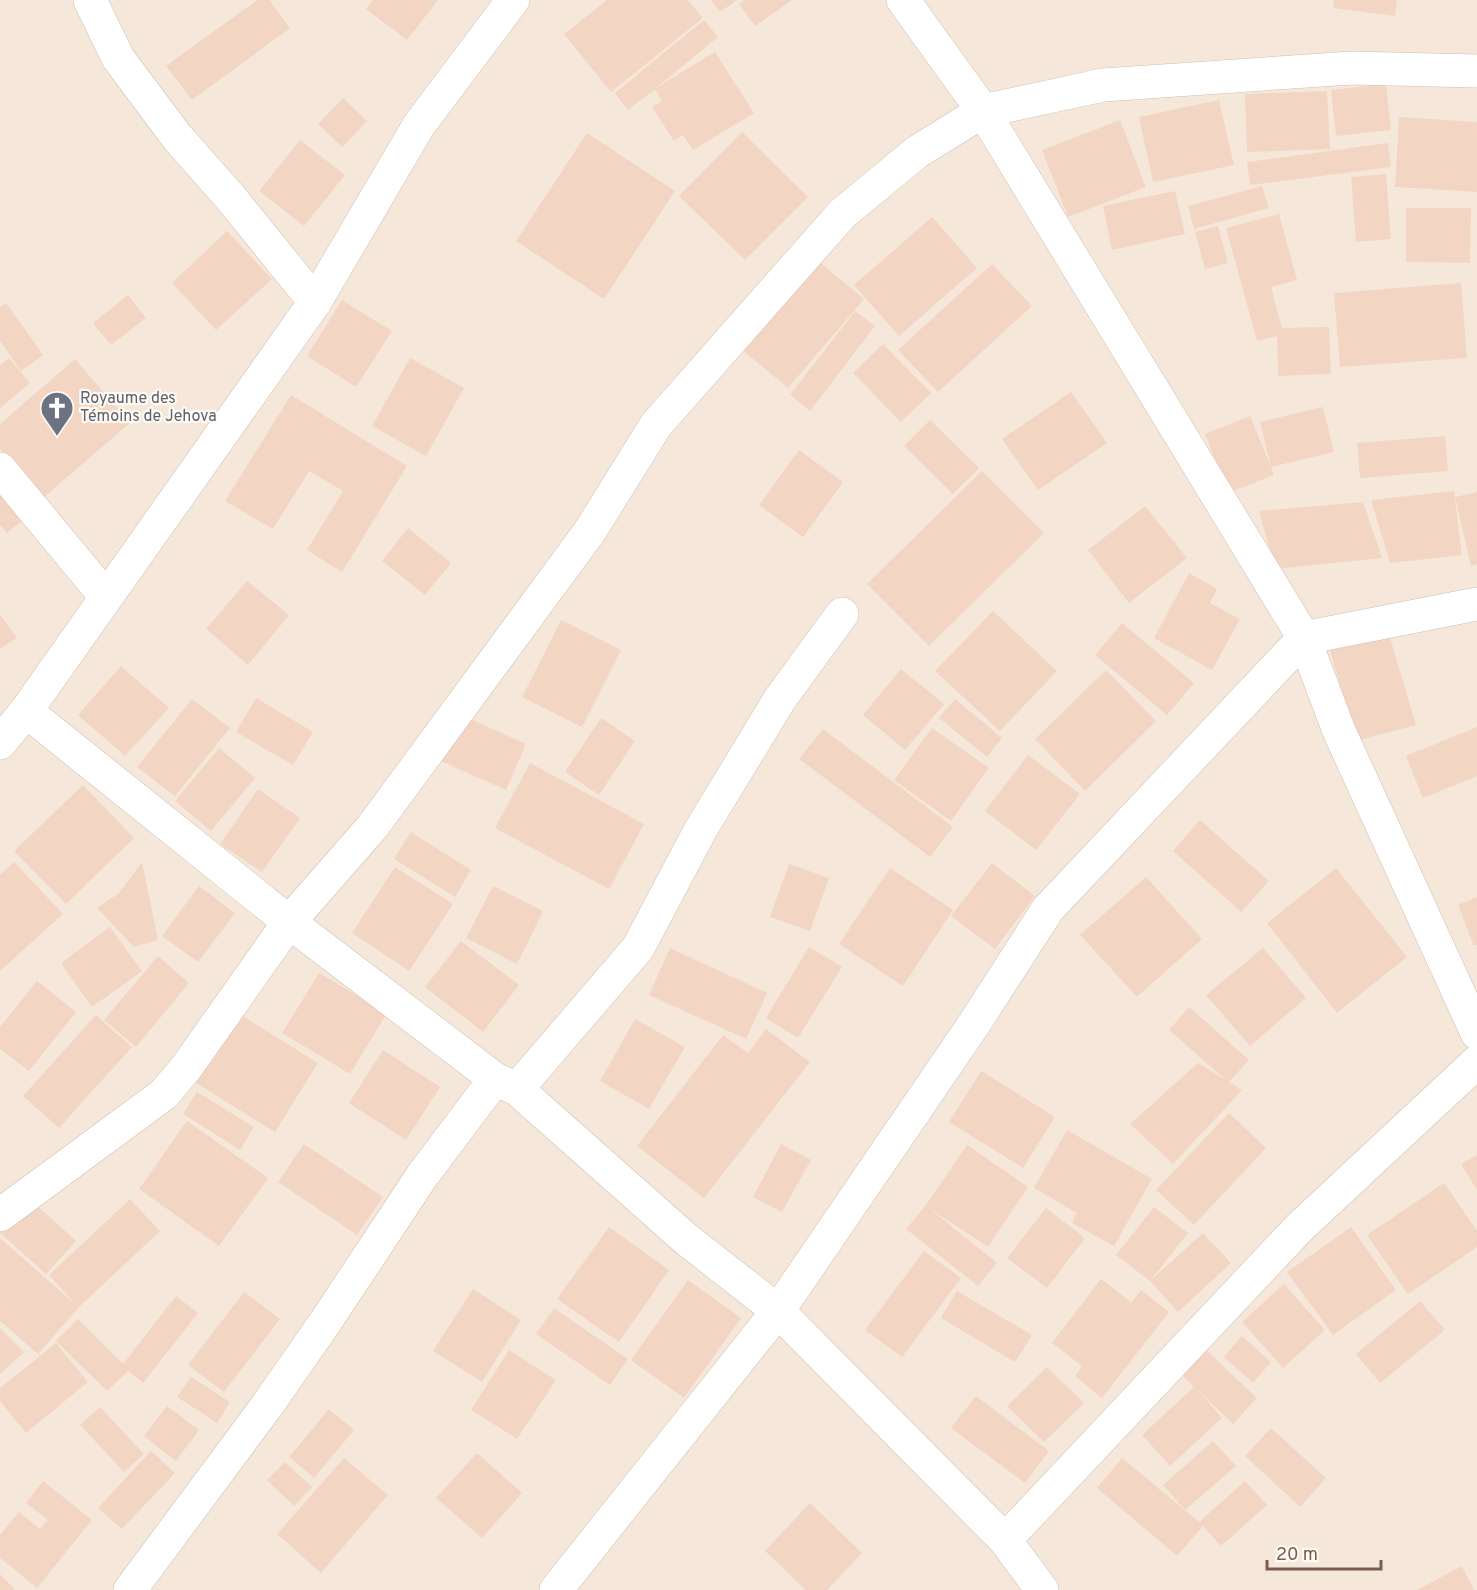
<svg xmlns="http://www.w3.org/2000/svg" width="1477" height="1590" viewBox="0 0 1477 1590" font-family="Overpass,sans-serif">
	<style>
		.residential { fill: #f5e8da }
		.building { fill: #f3d5c3 }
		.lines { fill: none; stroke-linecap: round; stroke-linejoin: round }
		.minor-casing { stroke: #d1beb0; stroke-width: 34 }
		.tertiary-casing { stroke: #d1beb0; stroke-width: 34 }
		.minor { stroke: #fff; stroke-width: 33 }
		.tertiary { stroke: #fff; stroke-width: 33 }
		.labels { text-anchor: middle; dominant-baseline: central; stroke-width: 4.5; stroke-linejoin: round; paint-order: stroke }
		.worship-label { font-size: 16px; fill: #5b616d; stroke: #fffaf3; text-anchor: start }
	</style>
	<rect width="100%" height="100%" fill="#fdf6ec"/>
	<path class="residential" d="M0,0h1477v1590h-1477z"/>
	<path class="building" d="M257,0h12l21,28 -98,72 -26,-34z
		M373,0h65l-31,40 -41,-31z
		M607,0h81l15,18 -92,74 -47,-58z
		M711,0h26l-17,12z
		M745,0h47l-37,26 -16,-22z
		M1334,0h63l-2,16 -62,-8z
		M704,20l14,17 -62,51 59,-36 39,61 -61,37 -10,-15 -9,6 -22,-34 10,-6 -7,-12 -27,21 -13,-17z
		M1386,84l5,46 -55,6 -5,-46z
		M1327,91l3,58 -83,3 -2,-58z
		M343,98l24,23 -25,26 -24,-23z
		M1219,100l15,65 -81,17 -14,-65z
		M1399,117l78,5v70l-82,-5z
		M1120,120l26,67 -78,30 -26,-67z
		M742,132l66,65 -63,63 -66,-64z
		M587,133l88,58 -71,108 -88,-58z
		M300,140l45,35 -41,51 -45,-35z
		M1388,143l3,24 -141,18 -3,-23z
		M1386,174l5,65 -35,3 -5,-65z
		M1262,186l7,22 -75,21 -6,-23z
		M1175,191l10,43 -73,16 -9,-44z
		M1406,208h65l-1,55 -64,-1z
		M1279,214l18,66 -26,7 11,41 47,-1 2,47 -53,2 -1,-40 -20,5 -31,-113z
		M932,217l45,51 -78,68 -45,-51z
		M1218,226l10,37 -23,6 -10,-37z
		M227,231l45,48 -56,51 -44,-47z
		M810,254l54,45 -76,89 -54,-45z
		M992,264l40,42 -94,86 -40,-42z
		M1461,283l6,75 -127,9 -6,-74z
		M128,295l18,23 -35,27 -18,-22z
		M342,300l50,31 -36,56 -49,-31z
		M6,303l37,52 -22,16 -21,-30v-34z
		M855,311l20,15 -65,85 -20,-16z
		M883,344l48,49 -30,29 -48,-49z
		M9,358l21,25 -30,25v-43z
		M410,358l54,30 -38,68 -54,-30z
		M75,359l55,64 -87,75 -43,-49v-25z
		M1071,392l36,51 -69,47 -36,-51z
		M291,395l116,71 -65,106 -35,-22 36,-59 -34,-20 -36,58 -48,-28z
		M1323,407l11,45 -63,15 3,8 -46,18 -23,-59 45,-18 21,51 -11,-45z
		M930,420l49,48 -26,26 -49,-48z
		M1445,436l3,35 -88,7 -3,-35z
		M799,450l44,32 -40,55 -44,-32z
		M982,471l62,62 -115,113 -62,-62z
		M0,483l28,33 -21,17 -7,-8z
		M1454,491l8,64 -72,8 -19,-63z
		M1477,492v72l-6,2 -16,-69z
		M1363,502l19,56 -107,11 -16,-58z
		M1145,506l42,52 -58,45 -41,-53z
		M408,528l43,35 -26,32 -43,-34z
		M1189,573l28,16 -7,14 30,16 -28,51 -58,-32z
		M247,581l42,34 -41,50 -42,-36z
		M993,611l64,60 -57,60 -65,-60z
		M0,614l17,24 -17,11z
		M561,620l60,30 -39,77 -60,-30z
		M1122,623l72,60 -27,32 -72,-60z
		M1389,634l27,91 -60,16 -26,-91z
		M121,666l48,42 -44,48 -47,-41z
		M901,669l43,35 -39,46 -42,-35z
		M1106,670l50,51 -71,70 -50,-52z
		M256,698l57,34 -20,33 -57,-33z
		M192,699l38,29 -55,68 -38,-29z
		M955,699l47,39 -15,19 -48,-39z
		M459,714l67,30 -20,46 -68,-30z
		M601,718l34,23 -36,54 -34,-23z
		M1477,727v49l-54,22 -17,-42z
		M932,728l57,40 -38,53 -57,-41z
		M823,729l130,98 -23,30 -131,-98z
		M219,748l36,30 -44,53 -36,-30z
		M1028,755l52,39 -44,56 -51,-39z
		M530,763l114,61 -35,65 -114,-61z
		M83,785l51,53 -68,66 -52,-53z
		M258,789l42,29 -38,54 -42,-28z
		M1200,820l69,61 -28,31 -68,-61z
		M411,832l60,38 -16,27 -61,-38z
		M14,862l49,52 -63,57v-96z
		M142,862l16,78 -24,7 -37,-39 22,-15z
		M992,863l43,33 -40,53 -44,-33z
		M789,864l40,14 -19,53 -40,-14z
		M395,867l58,37 -44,67 -57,-38z
		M890,868l63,42 -50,76 -64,-42z
		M1336,868l71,89 -70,56 -70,-90z
		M1146,877l56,62 -65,58 -57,-62z
		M199,886l36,27 -37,49 -36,-26z
		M493,886l50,25 -26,53 -51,-26z
		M1477,897v48l-3,1 -16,-41z
		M110,927l32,44 -50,36 -31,-44z
		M461,941l58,44 -36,47 -58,-45z
		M809,947l33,20 -44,71 -32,-20z
		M670,948l97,45 -21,46 -97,-44z
		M1263,948l43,50 -56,48 -44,-51z
		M158,956l31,27 -53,64 -32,-27z
		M319,973l68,40 -37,61 -68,-41z
		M37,981l39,31 -47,59 -29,-22v-22z
		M1189,1007l60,53 -20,22 13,8 -69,74 -43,-40 68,-61 28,17 -57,-50z
		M238,1013l80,50 -43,69 -80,-50z
		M96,1015l36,32 -73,81 -36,-32z
		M635,1019l50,28 -36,62 -49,-28z
		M766,1029l44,33 -106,136 -67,-52 86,-111 25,18z
		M383,1050l57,37 -34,53 -57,-37z
		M981,1071l74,46 -32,51 -74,-46z
		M197,1092l57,35 -14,23 -57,-36z
		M1229,1113l37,35 -72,77 -38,-35z
		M187,1121l81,57 -49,68 -80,-57z
		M1067,1130l85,49 -38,67 -42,-23 5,-10 -43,-25z
		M304,1144l79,53 -26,38 -79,-53z
		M781,1144l30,16 -29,52 -29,-15z
		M967,1145l61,42 -40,60 -59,-39 68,55 -19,23 -72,-57 20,-24z
		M1477,1155v35l-16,-26z
		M1444,1183l33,48v16l-69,47 -41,-59z
		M29,1198l47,43 -30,33 -46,-41v-4z
		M130,1199l30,32 -81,76 -41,47 -38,-33v-83l76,67 -27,-30z
		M1154,1207l34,26 -38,48 53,-48 28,30 -53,49 -28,-31 -34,-26z
		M1046,1208l39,30 -38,50 -40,-30z
		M609,1227l60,43 -50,72 -62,-43z
		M1351,1227l45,63 -63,45 -46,-63z
		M924,1251l37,27 -59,79 -37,-27z
		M1101,1279l30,23 -25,33 35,-45 28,22 -67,86 -27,-22 7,-10 -30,-23z
		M688,1280l53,38 -57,80 -53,-38z
		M1284,1284l41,46 -42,38 -41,-46z
		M473,1289l48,31 -39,62 -49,-31z
		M957,1291l75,44 -17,27 -74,-44z
		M244,1292l36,27 -56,73 -36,-27z
		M176,1296l22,17 -55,70 -15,-12 -21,20 -51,-50 22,-22 45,45z
		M1420,1301l25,29 -65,53 -24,-29z
		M554,1308l74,51 -18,26 -74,-51z
		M0,1328l24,24 -24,22z
		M1242,1336l29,26 -18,21 -29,-26z
		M56,1343l32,39 -62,51 -26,-32v-13z
		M1204,1348l53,50 -24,26 -35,-34 24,28 -52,48 -28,-31 52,-48 -14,-14z
		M509,1350l47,30 -39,59 -46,-29z
		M1047,1367l37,36 -40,39 -37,-36z
		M191,1377l39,25 -13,21 -40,-26z
		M976,1396l73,55 -24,32 -74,-55z
		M167,1406l32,24 -23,31 -32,-25z
		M100,1407l44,47 -20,18 -44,-47z
		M329,1409l25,21 -40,48 -25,-21z
		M1271,1428l55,50 -26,29 -55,-51z
		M1213,1441l23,25 -51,44 -22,-25z
		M151,1451l24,22 -53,56 -24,-21z
		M477,1453l45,40 -40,45 -46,-40z
		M344,1458l44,37 -67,78 -44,-39z
		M1122,1458l77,64 46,-41 22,24 -46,41 -18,-20 -26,30 -80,-68z
		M285,1462l27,25 -18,19 -27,-26z
		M43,1481l49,39 -55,68 -37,-30v-23l19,-23 21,17 8,-9 -22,-17z
		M810,1503l52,50 -35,37h-21l-41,-39z
		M1462,1566l12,24h-57z
		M0,1574l15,16h-15z"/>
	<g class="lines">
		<g class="minor-casing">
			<path id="minor" d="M90,0l28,58 59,79 53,60 85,105
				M903,0l80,111 321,527 35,93 138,302
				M0,469l106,128
				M26,711l263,211 206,157 22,10 169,150 92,72 227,229 37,50
				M517,1089l121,-141 63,-119 79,-130 62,-85
				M0,1215l164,-121 22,-26 103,-146 84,-96 217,-295 66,-106 186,-211 75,-62 66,-41 120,-26 248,-17 126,3
				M1005,1540l294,-312 178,-166
				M130,1590l136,-183 60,-86 96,-145 73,-97
				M556,1590l222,-279 196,-287 74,-115 256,-271 173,-34"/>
		</g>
		<g class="tertiary-casing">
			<path id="tertiary" d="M0,743l26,-32 289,-409 104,-177 94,-125"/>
		</g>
		<use href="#minor" class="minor"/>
		<use href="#tertiary" class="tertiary"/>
	</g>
	<defs>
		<g id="church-pin" transform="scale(1.725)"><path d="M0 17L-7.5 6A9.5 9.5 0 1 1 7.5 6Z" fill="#6b7280" stroke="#fffaf3"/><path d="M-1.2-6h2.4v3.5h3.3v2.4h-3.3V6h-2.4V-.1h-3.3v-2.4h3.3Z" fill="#fff"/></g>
	</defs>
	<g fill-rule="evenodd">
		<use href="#church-pin" x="57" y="408"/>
	</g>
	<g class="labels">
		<g class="worship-label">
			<text x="80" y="399">Royaume des<tspan x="80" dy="18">Témoins de Jehova</tspan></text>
		</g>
	</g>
	<path d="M1267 1560v9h114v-9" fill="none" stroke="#7a5c4d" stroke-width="3"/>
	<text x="1276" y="1560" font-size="18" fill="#7a5c4d" stroke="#fffaf3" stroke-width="4.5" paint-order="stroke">20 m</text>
</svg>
